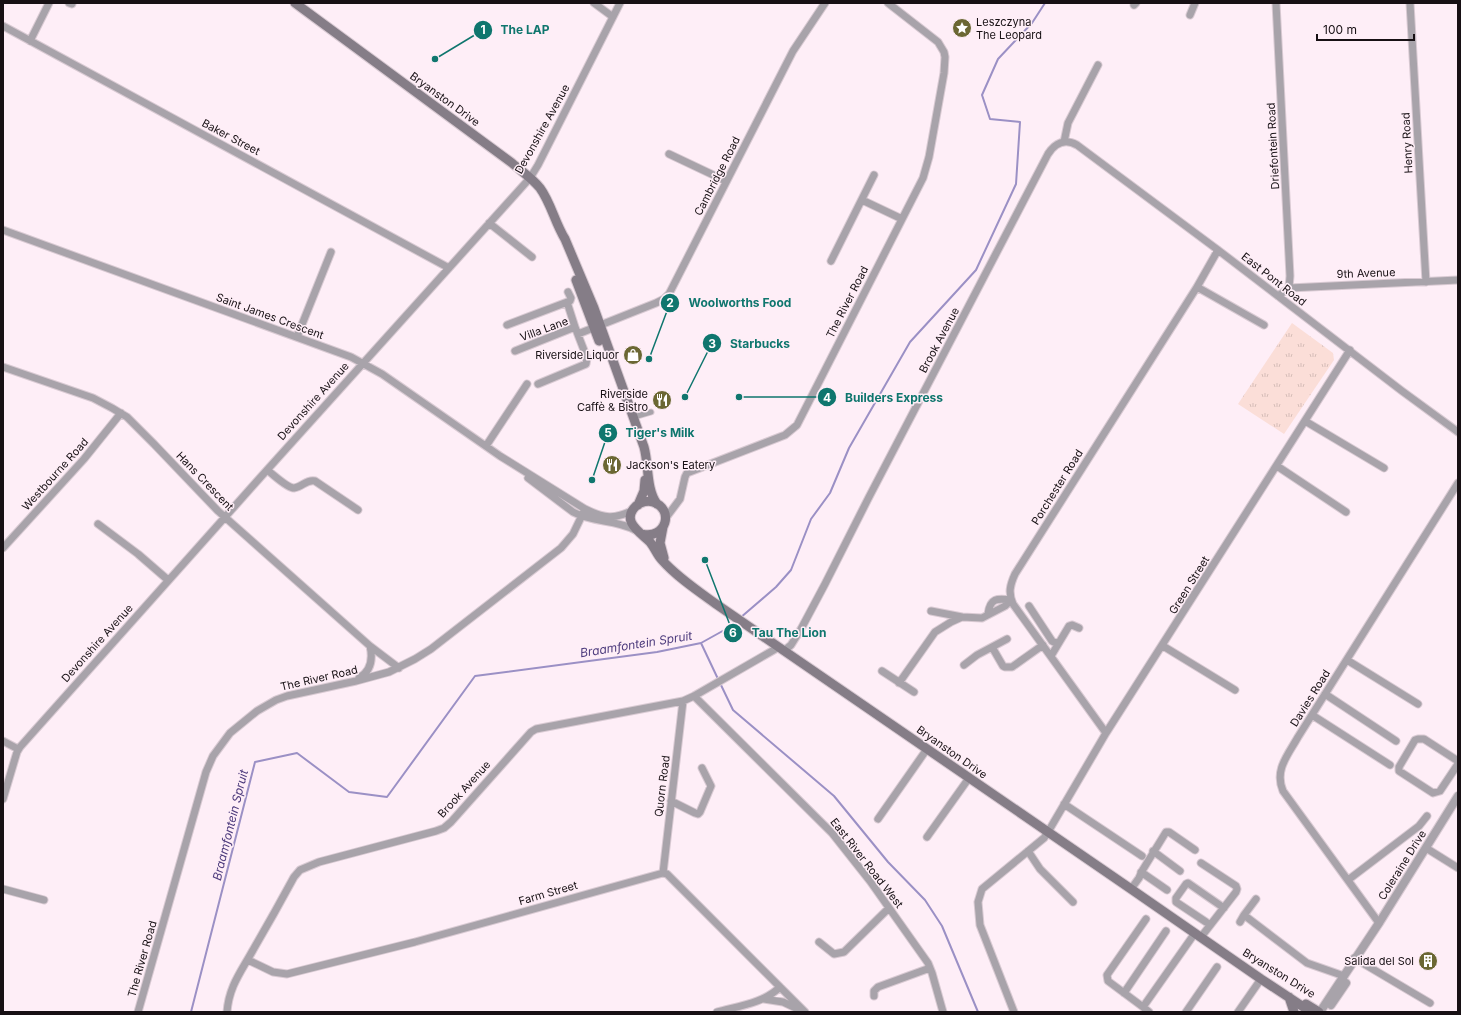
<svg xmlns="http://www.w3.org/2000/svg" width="1461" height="1015" viewBox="0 0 1461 1015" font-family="Inter,sans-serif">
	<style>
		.grass { fill: url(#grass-tufts) }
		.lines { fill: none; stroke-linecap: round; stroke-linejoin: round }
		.stream { stroke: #9b90c5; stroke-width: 2 }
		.pedestrian-casing { stroke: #d9cad3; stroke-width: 7 }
		.minor-casing { stroke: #d9cad3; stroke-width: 9 }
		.tertiary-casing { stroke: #d9cad3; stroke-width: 10 }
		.secondary-casing { stroke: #d9cad3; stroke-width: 11 }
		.pedestrian { stroke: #a8a3aa; stroke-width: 5 }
		.minor { stroke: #a8a3aa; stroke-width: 7 }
		.tertiary { stroke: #a8a3aa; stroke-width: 8 }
		.secondary { stroke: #857d87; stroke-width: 9 }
		.labels { text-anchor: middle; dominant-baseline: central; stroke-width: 3; stroke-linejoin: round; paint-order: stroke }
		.poi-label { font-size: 11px; fill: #171014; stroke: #feeef7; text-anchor: end }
		.street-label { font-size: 11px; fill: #171014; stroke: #feeef7 }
		.water-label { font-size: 12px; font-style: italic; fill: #4c3a7c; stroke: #feeef7 }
		.leader { fill: none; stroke: #0f766e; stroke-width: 1.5 }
		.callout-dot { fill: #0f766e; stroke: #feeef7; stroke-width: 1.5 }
		.mark-label { font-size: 12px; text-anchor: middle; font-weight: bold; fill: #fff }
		.callout-label { font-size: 12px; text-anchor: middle; font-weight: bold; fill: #0f766e; stroke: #feeef7; stroke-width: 3; stroke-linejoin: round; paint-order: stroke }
	</style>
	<defs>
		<pattern id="grass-tufts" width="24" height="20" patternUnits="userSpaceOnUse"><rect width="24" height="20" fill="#fbded8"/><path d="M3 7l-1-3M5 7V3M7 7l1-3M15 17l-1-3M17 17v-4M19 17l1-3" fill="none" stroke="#d6bdb8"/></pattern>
	</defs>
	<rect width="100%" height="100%" fill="#feeef7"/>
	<path class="grass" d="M1292,323l41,30 1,7 -50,74 -46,-30z"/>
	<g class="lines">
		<path class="stream" d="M740,618l36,-31 15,-17 20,-51 19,-26 19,-45 61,-106 66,-72 40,-86 4,-62 -30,-3 -8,-24 16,-36 34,-36 13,-20
			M701,643l17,36
			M720,683l13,27 101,86 54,66 37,38 17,26 36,86
			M191,1012l64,-250 42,-9 52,39 38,5 88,-121 182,-24 44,-9 27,-15 9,-7"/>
		<g class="pedestrian-casing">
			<path id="pedestrian" d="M634,417l17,-5"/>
		</g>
		<g class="minor-casing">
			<path id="minor" d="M69,3l3,1
				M594,3l19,14
				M1276,3l14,273 -1,12
				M1410,3l16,279
				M1134,5l2,-2
				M1190,15l5,-12
				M3,26l446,242
				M30,41l19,-38
				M1064,142l4,-19 30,-58
				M669,154l57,27
				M862,200l40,19
				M489,223l43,34
				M3,230l348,127 31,17 118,82 85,53c18,9 30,11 48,1
				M831,261l43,-86
				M1197,287l67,38
				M1278,296l11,-8 169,-8
				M567,302l8,25
				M507,325l63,-24 1,-3 -3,-6
				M578,334l78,-31 8,-4 5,-5 124,-243 32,-48
				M297,337l34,-85
				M515,351l60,-24 12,31 -1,6 -48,20
				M3,367l90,31 19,10 15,9 27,27 64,67 152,135 29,22
				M1305,421l79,47
				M486,446l41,-62
				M1277,466l69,46
				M267,470c6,4 20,18 27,18 9,-1 12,-9 21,-7l43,29
				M528,478l45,34c20,11 42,7 62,18
				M665,519l15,-20 5,-22 2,-4 98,-38 12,-10 126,-247 6,-21 15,-84 1,-16 -1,-5 -6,-10 -50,-39
				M98,524l40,30 30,26
				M3,548l81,-89 37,-46
				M1029,606l23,35 6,3
				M931,611l31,6
				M988,614c2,-16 9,-16 23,-14
				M1163,646l72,44
				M992,647l11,19 2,1h7l31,-22
				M785,650l6,-5 10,-16 24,-45 44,-87 179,-343c7,-11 17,-16 29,-9l141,105 184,141 56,41
				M1051,656l18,-30 3,-1 7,3
				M1347,660l71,44
				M964,665l13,-10 30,-16
				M882,671l32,21
				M359,678c12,-7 14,-19 11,-32
				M899,683l36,-51 16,-10 11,-5 20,1 23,-12 6,-6
				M1325,694l71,47
				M694,696l138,137 38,48 58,82 4,10 11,39
				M1312,715l78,50
				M1106,733l-93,-129c-5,-11 -3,-19 2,-30l182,-287 21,-37
				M3,741l15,8
				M1458,761l-34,-22h-6l-3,1 -16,27v4l34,22 7,-2 18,-27
				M3,799l14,-47 3,-5 247,-277 263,-292 8,-13 82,-162
				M671,801l24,12 3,1 2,-2 11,-26 -9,-18
				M1064,804l78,52
				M878,819l49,-70
				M927,837l42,-59
				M1426,848l32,20
				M1028,851l12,18 33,33
				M1153,851l27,20
				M1201,863l35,23 1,3 -1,3 -35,45
				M1141,872l26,18
				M663,873l20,-172
				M1348,880l71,-54 8,-10
				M3,889l41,11
				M1131,889l8,-11 3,-7 24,-39h3l26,18
				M1256,899l-12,16 63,48 37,13
				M1206,922l-30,-20v-4l10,-14 2,-1 36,25
				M1240,922l4,-7
				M1379,923l-96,-132c-9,-21 5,-36 15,-54l160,-254
				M819,942l15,12 10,-2 45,-44
				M1354,958l76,45
				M248,960l25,12 14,2 128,-32 248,-69 4,1 138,138
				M1124,993l42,-62
				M874,996v-5l4,-4 52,-19
				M764,999l19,3 17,8
				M1143,1007l-35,-26 -1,-6 39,-56
				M138,1012l68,-240 7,-16 17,-23 27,-22 19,-11 11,-4 69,-15 33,-9 26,-13 16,-10 130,-101 12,-14 12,-25
				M227,1012c2,-26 14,-40 26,-62 14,-24 28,-49 41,-73l6,-7 19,-8 117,-31 8,-3 7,-6 80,-90 5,-3 147,-28 11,-5 85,-49
				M717,1012c22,-6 47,-9 63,-25
				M1014,1012l-34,-87 -2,-23 4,-13 62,-51 4,-6 58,-99 244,-383
				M1149,1012l-6,-5 52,-74
				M1186,1012l31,-45
				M1238,1012l23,-33"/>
		</g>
		<g class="tertiary-casing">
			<path id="tertiary" d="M1331,1005l15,-22
				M1320,1012l59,-89 79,-127"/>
		</g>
		<g class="secondary-casing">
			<path id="secondary" d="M295,3l217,160c9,8 20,15 28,25 11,15 15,35 25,51l29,69 50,139c5,18 2,42 13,57
				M576,280l23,61
				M638,505l6,-14 1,-11
				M663,527l-3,16 4,15
				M642,534c24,6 33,-25 11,-32 -5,-2 -12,0 -17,4 -16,15 5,27 14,36 5,6 7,13 12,18 15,17 36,31 54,44l415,285 130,90 50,33
				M1289,997l5,15
				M1306,1004l13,8"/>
		</g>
		<use href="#pedestrian" class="pedestrian"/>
		<use href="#minor" class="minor"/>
		<use href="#tertiary" class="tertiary"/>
		<use href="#secondary" class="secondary"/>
	</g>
	<defs>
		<g id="sight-disc" transform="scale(1)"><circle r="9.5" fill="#6b6733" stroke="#feeef7"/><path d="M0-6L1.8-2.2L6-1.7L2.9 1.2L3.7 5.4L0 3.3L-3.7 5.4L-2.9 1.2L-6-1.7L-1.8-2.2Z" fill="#fff"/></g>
		<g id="shop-disc" transform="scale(1)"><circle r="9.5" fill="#6b6733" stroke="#feeef7"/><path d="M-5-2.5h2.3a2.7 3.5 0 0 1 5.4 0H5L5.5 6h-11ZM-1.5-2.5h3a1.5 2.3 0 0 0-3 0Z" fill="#fff"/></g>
		<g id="restaurant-disc" transform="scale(1)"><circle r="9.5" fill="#6b6733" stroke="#feeef7"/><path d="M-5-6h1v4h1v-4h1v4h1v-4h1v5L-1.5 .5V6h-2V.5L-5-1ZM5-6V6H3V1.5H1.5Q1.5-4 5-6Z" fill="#fff"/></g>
		<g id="building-disc" transform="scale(1)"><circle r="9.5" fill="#6b6733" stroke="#feeef7"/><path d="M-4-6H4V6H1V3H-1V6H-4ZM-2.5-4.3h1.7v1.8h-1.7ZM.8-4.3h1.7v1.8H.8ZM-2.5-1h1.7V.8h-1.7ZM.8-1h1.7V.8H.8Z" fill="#fff"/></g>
	</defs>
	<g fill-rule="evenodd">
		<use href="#sight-disc" x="962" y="28"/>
		<use href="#shop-disc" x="633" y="355"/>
		<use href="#restaurant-disc" x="662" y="400"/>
		<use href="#restaurant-disc" x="612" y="465"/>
		<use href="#building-disc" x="1428" y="961"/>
	</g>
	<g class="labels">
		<g class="poi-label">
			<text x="976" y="22" text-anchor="start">Leszczyna<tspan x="976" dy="13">The Leopard</tspan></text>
			<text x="619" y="355">Riverside Liquor</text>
			<text x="648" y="394">Riverside<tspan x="648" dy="13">Caffè &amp; Bistro</tspan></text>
			<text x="626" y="465" text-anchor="start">Jackson's Eatery</text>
			<text x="1414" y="961">Salida del Sol</text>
		</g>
		<g class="street-label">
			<text transform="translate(445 99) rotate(36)">Bryanston Drive</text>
			<text transform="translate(542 129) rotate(-61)">Devonshire Avenue</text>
			<text transform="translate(231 137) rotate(28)">Baker Street</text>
			<text transform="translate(1407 143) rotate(-93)">Henry Road</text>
			<text transform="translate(1273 146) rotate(-93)">Driefontein Road</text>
			<text transform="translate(717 176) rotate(-63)">Cambridge Road</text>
			<text transform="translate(1366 273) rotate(-2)">9th Avenue</text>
			<text transform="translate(1274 279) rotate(38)">East Pont Road</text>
			<text transform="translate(847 302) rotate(-63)">The River Road</text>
			<text transform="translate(270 316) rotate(20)">Saint James Crescent</text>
			<text transform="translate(544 329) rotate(-20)">Villa Lane</text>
			<text transform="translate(939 340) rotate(-62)">Brook Avenue</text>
			<text transform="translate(313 401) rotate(-48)">Devonshire Avenue</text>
			<text transform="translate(55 474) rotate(-48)">Westbourne Road</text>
			<text transform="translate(205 481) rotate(46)">Hans Crescent</text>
			<text transform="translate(1057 487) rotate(-58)">Porchester Road</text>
			<text transform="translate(1189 585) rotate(-58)">Green Street</text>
			<text transform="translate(97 643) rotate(-48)">Devonshire Avenue</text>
			<text transform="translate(319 678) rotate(-13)">The River Road</text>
			<text transform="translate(1310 698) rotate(-58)">Davies Road</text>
			<text transform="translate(952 752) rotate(35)">Bryanston Drive</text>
			<text transform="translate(662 786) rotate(-83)">Quorn Road</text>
			<text transform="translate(464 789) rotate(-48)">Brook Avenue</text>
			<text transform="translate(867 863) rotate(52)">East River Road West</text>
			<text transform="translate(1402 865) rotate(-58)">Coleraine Drive</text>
			<text transform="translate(548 893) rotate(-16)">Farm Street</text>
			<text transform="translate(142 959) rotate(-74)">The River Road</text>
			<text transform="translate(1279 973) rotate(32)">Bryanston Drive</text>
		</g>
		<g class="water-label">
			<text transform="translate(636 644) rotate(-9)">Braamfontein Spruit</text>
			<text transform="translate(230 825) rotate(-76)">Braamfontein Spruit</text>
		</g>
	</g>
	<path class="leader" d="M435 59L483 30M649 359L670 303M685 397L712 343M739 397L827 397M592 480L608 433M705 560L733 633"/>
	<g class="callout-dot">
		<circle cx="435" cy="59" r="4"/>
		<circle cx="649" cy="359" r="4"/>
		<circle cx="685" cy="397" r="4"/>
		<circle cx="739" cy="397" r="4"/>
		<circle cx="592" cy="480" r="4"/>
		<circle cx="705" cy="560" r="4"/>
		<circle cx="483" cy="30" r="10"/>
		<circle cx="670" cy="303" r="10"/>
		<circle cx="712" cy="343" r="10"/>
		<circle cx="827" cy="397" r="10"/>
		<circle cx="608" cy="433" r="10"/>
		<circle cx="733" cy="633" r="10"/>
	</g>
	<g class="mark-label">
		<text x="483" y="34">1</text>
		<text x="670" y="307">2</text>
		<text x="712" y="348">3</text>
		<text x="827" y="402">4</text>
		<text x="608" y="437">5</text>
		<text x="733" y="637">6</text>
	</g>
	<g class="callout-label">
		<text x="525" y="34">The LAP</text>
		<text x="740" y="307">Woolworths Food</text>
		<text x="760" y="348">Starbucks</text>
		<text x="894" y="402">Builders Express</text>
		<text x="660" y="437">Tiger's Milk</text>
		<text x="789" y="637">Tau The Lion</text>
	</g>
	<rect width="1461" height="1015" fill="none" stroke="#171014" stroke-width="8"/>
	<path d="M1317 34v6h97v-6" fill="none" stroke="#171014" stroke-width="2"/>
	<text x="1323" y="34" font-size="12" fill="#171014" stroke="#feeef7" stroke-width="3" paint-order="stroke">100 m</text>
</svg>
